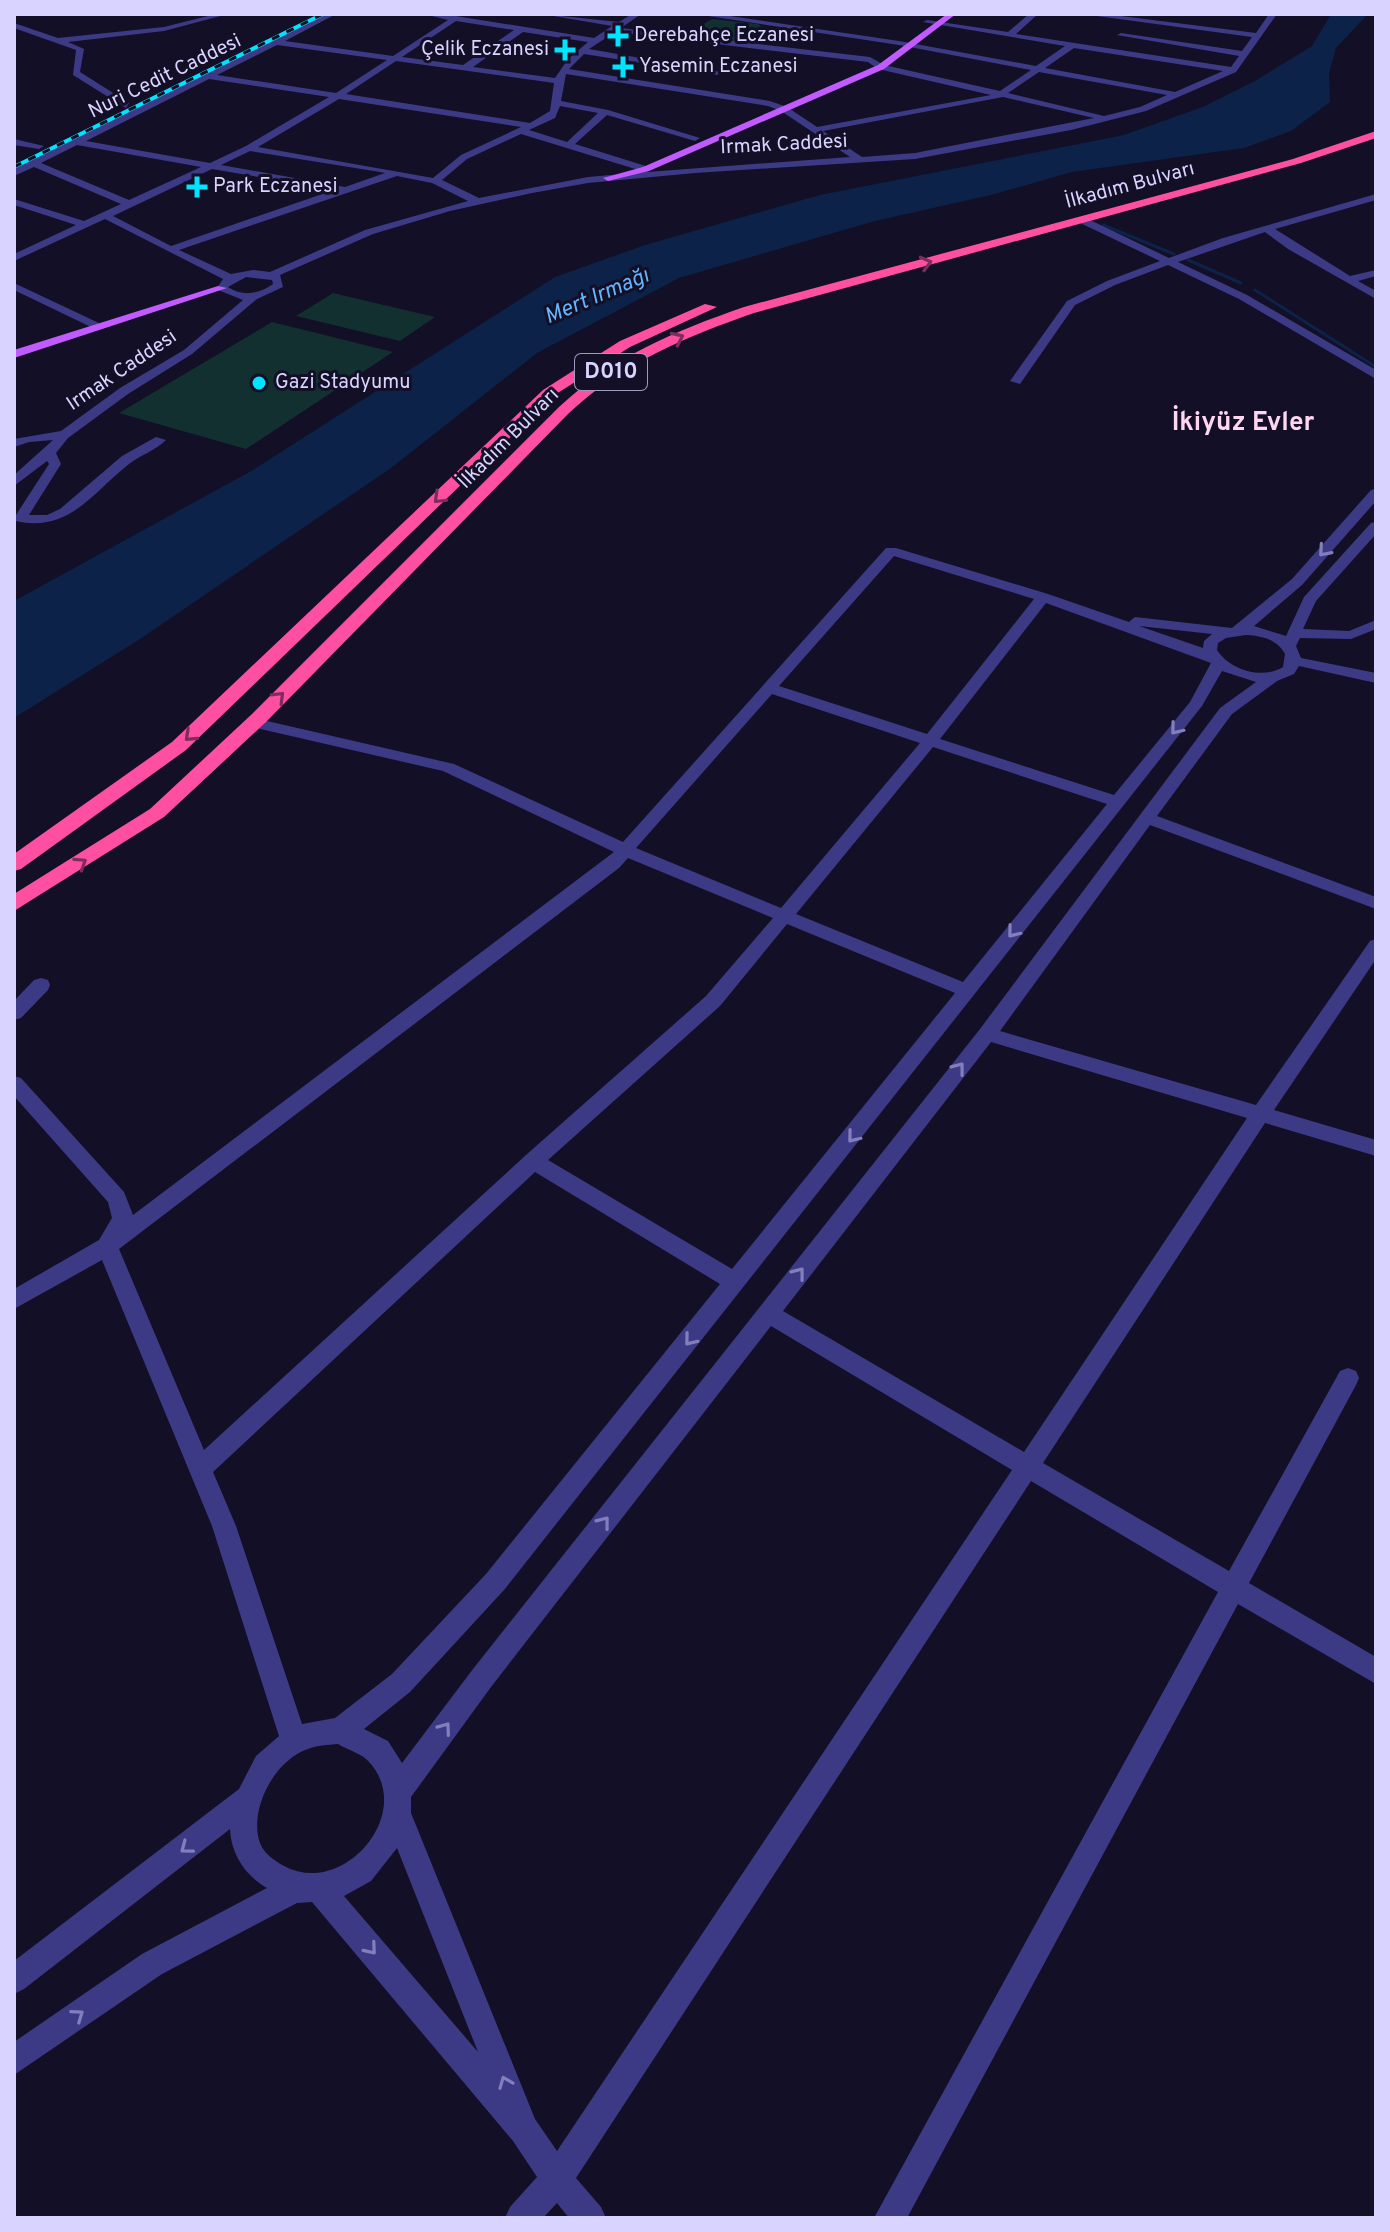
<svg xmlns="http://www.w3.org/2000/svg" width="1390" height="2232" viewBox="0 0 1390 2232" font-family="Overpass,sans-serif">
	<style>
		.green { fill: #12302f }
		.water { fill: #0c2248 }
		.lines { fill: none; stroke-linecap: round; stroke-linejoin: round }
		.stream { stroke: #0c2248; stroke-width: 3 }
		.minor { fill: #3d3a85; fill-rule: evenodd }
		.major { fill: #c25bff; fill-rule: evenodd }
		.highway { fill: #ff4fa3; fill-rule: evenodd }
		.rail-casing { stroke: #00e5ff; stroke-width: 4 }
		.rail { stroke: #130f26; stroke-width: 3; stroke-dasharray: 8; stroke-linecap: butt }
		.oneway { stroke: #7d2c5e }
		.oneway2 { stroke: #837fbc }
		.poi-dot { fill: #00e5ff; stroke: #130f26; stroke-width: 3 }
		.labels { text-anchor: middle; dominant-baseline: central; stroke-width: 6; stroke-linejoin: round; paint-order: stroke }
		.far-poi-label { font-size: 20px; fill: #d9d4ff; stroke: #130f26; text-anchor: start }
		.far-street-label { font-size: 20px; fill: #d9d4ff; stroke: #130f26 }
		.far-water-label { font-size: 22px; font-style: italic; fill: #62b6ff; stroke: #130f26 }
		.shield { fill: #130f26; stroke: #9e99be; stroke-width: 2 }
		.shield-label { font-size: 22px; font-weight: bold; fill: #d9d4ff }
		.far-district-label { font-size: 26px; font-weight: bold; fill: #ffd6f0; stroke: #130f26 }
	</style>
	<rect width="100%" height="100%" fill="#130f26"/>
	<path class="green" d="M712,19l46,5 3,2 -21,18 -58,-7z
		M333,293l102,24 -35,24 -104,-25z
		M272,322l121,30 -147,97 -127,-36z"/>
	<path class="water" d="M1331,14h37l-32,34 -7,25 1,29 -39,29 -47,17 -172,24 -81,23 -116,26 -196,57 -142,75 -146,115 -251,171 -126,79v-117l239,-131 302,-193 90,-32 175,-50 304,-60 81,-29 48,-24 59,-36z"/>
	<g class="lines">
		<path class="stream" d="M1103,225l71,29
			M1188,260l53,23
			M1255,290l121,77"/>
		<path class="minor" d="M216,14h12l-64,17 -96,11 16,7 -4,23 49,31 -3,5 -53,-33 3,-25 -62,-22v-5l44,15 106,-11z
			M326,14h10l-51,27 108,15 55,-36 -24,-6h19l151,24 18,-12 -70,-12 77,8 13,-8h9l-20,14 249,29 14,8 116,26 31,-21 -132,-25 -204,-31h21l183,27 137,25 29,-20 -142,-24 4,-2 81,12 21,-18h9l-22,20 215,33 8,-11 -122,-21 4,-2 121,18 10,-14 -170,-23h23l151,19 13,-19h8l-41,58 -90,39 -75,19 -156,29 -220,14 -107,10 -56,10 -82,18 -77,23 -93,41 3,12 -26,12 -65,55 -64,40 -60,44 -12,15 5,11 -32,51h18l13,-6 62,-53 34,-19 10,3c-10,10 -25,15 -37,24 -37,29 -60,69 -113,57l-2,-3 35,-54 -2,-3 -33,25v-11l39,-35 -24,2 -15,5v-8l47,-8 59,-43 64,-38 59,-50 -25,-10 -1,-2 6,-9 -118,-60 -91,42v-7l62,-29 -62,-20v-6l70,22 37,-17 -87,-37 -20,9v-7zM456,21l58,9 -51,35 -61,-8zM523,32l65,10 -20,17 -13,19 -82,-11zM615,32l253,30 10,7 113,26 -174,32 -30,-20 -17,-6 -201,-32 15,-15 133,21 4,-3 -132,-23zM277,45l110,15 -51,33 -119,-18zM1074,48l149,23 -48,21 -130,-24zM396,61l158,22 -4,28 -20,12 -184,-29zM1039,72l128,23 -27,12 -36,9 -96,-23zM566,74l202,32 13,5 69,46 -203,15 2,-5 -74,-23 32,-29 88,26 5,-3 -92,-28 -47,-9zM209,79l120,18 -83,49 -36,17 -124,-22zM1003,97l91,21 -179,35 -53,4 -39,-26zM339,99l182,28 -60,28 -28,23 -175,-31zM560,106l38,7 -31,29 -38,-12 26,-12zM521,134l124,38 -57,5 -109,21 -37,-18 25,-21zM77,145l124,22 -72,33 -88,-37zM250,151l130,21 5,1 -40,14 -124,-22zM212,169l122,21 -163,56 -58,-30zM397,176l35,7 36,18 -103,29 -95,42 -17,-2 -22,4 -52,-24zM246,277l26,3 1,4c-14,10 -30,13 -45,3z
			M14,139l30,7 -5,3 -25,-4z
			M1376,194v6l-101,29 75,47 26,-6v6l-18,5 18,10v8l-88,-50 -23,-17 -87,30 69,33 129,75v9l-137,-80 -71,-34 -53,20 -40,20 -55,79 -10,-3 57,-80 40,-20 53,-20 -82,-39v-4h8l83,40 54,-20z
			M14,283l87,41 2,2 -10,2 -79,-38z
			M1376,489v12l-74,84 -48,41 32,10 18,-39 67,-74 5,-1v12l-60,67 -13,28 46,2 27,-11v9l-25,10 -51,-1 -4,8 5,12 75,15v10l-77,-17 -5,8 -17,7 -45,33 -75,102 219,81v12l-226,-84 -150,206 256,74 114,-164 6,-2v20l-102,151 102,30v16l-111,-33 -222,340 186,108 111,-200 8,-3 8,3 3,7 -3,7 -107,198 127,74v27l-138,-80 -331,614h-33l344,-626 -187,-111 -455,697 25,29 5,11h-37l-12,-15 -14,15h-38l5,-11 27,-30 -24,-36 -201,-239 -15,1 -135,71 -148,101v-33l128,-88 125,-66c-21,-12 -36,-33 -37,-59l-206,160 -10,5v-33l225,-172 17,-33 23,-20 -67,-210 -110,-266 -88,49v-20l85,-49 13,-22 -4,-16 -94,-106v-20l7,2 103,114 9,23 481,-363 -171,-81 -195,-45v-6l6,-2 200,46 169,78 263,-294h10l152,46 81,28 6,-5 97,11 60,-49 79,-89zM894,556l140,43 -107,135 -148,-48zM1046,603l165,60 -21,39 -76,93 -174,-56zM1139,626l73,8 -8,7 -1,7zM1246,635c16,1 31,4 39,19l-2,13c-21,13 -53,3 -66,-17l1,-7 8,-5zM1222,671l34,11 -36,26 -240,321 -507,640 -71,94 -14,-22 -24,-12 46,-37 94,-102 698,-884zM772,694l148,49 -139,165 -145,-60zM933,747l174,57 -144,178 -167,-68zM628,858l145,60 -67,78 -180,159 -322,295 -85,-201 500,-381zM787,924l168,69 -223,276 -184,-109 172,-154zM991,1042l256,76 -223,334 -241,-141zM535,1172l185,112 -234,290 -94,100 -57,44 -33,6 -66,-198 -23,-54zM771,1326l241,144 -455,681 -22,-32 -124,-306v-16l80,-110zM338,1744c10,6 25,10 32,19 45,51 -27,135 -86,103 -11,-6 -22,-14 -25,-26 -9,-33 16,-80 49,-91 9,-4 20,-4 30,-5zM397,1848l81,204 -134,-156 27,-15z
			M41,978l7,2 2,5 -2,5 -27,28 -7,2v-19l20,-21z"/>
		<path class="major" d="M947,14h9l-72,55 -235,102 -41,10 -5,-3 40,-11 235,-102z
			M218,286l9,2 -213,70v-8z"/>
		<path class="highway" d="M1376,131v7l-75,25 -547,150c-69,24 -131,50 -185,100l-303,309 -102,95 -150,94v-17l136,-85 102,-95 307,-307c54,-50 116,-76 185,-100l549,-148z
			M705,304l12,3 -87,40 -77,49 -367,354 -165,119 -7,2v-17l158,-112 371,-352 77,-49z"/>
		<g class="rail-casing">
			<path id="rail" d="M14,167l309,-153"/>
		</g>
		<use href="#rail" class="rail"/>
	</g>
	<defs><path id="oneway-chevron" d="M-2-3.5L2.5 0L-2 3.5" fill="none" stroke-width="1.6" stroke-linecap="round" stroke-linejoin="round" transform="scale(2)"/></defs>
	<g class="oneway">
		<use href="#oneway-chevron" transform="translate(926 263) rotate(-15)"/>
		<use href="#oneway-chevron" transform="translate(678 338) rotate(-25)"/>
		<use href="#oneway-chevron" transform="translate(439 498) rotate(136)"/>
		<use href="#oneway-chevron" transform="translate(279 697) rotate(-45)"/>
		<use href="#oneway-chevron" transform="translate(190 736) rotate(137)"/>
		<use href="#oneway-chevron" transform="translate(81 863) rotate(-33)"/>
	</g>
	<g class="oneway2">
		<use href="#oneway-chevron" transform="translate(1324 551) rotate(131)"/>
		<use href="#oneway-chevron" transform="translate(1176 729) rotate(129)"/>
		<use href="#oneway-chevron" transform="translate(1013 932) rotate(129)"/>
		<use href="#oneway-chevron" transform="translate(959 1068) rotate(-52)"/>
		<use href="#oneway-chevron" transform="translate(853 1137) rotate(129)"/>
		<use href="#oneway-chevron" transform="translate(799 1273) rotate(-52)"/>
		<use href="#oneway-chevron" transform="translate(690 1340) rotate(129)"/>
		<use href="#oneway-chevron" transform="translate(604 1522) rotate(-52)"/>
		<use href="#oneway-chevron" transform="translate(445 1728) rotate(-54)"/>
		<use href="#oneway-chevron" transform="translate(186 1848) rotate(143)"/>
		<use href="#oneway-chevron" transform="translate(371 1949) rotate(50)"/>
		<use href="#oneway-chevron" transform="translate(78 2015) rotate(-35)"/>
		<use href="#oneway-chevron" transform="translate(505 2082) rotate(-112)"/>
	</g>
	<g class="poi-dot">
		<path d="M614 24h8v8h8v8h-8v8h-8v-8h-8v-8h8z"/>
		<path d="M561 38h8v8h8v8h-8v8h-8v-8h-8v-8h8z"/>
		<path d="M619 55h8v8h8v8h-8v8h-8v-8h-8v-8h8z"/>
		<path d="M193 175h8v8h8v8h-8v8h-8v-8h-8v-8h8z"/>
		<circle cx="259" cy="383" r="8"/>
	</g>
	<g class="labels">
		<g class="far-poi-label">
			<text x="634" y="36">Derebahçe Eczanesi</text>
			<text x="549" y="50" text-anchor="end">Çelik Eczanesi</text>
			<text x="639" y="67">Yasemin Eczanesi</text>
			<text x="213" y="187">Park Eczanesi</text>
			<text x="275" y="383">Gazi Stadyumu</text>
		</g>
		<g class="far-street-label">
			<text transform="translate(165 77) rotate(-26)">Nuri Cedit Caddesi</text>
			<text transform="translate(784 145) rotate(-3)">Irmak Caddesi</text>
			<text transform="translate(1130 186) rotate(-15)">İlkadım Bulvarı</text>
			<text transform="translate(122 371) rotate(-34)">Irmak Caddesi</text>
			<text transform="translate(509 439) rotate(-45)">İlkadım Bulvarı</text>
		</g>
		<g class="far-water-label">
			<text transform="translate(597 297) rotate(-23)">Mert Irmağı</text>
		</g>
		<rect class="shield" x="575" y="354" width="72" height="36" rx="6"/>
		<g class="shield-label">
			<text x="611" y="372">D010</text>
		</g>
		<g class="far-district-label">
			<text x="1243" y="423">İkiyüz Evler</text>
		</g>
	</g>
	<rect width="1390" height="2232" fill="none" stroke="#d9d4ff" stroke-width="32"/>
</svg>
